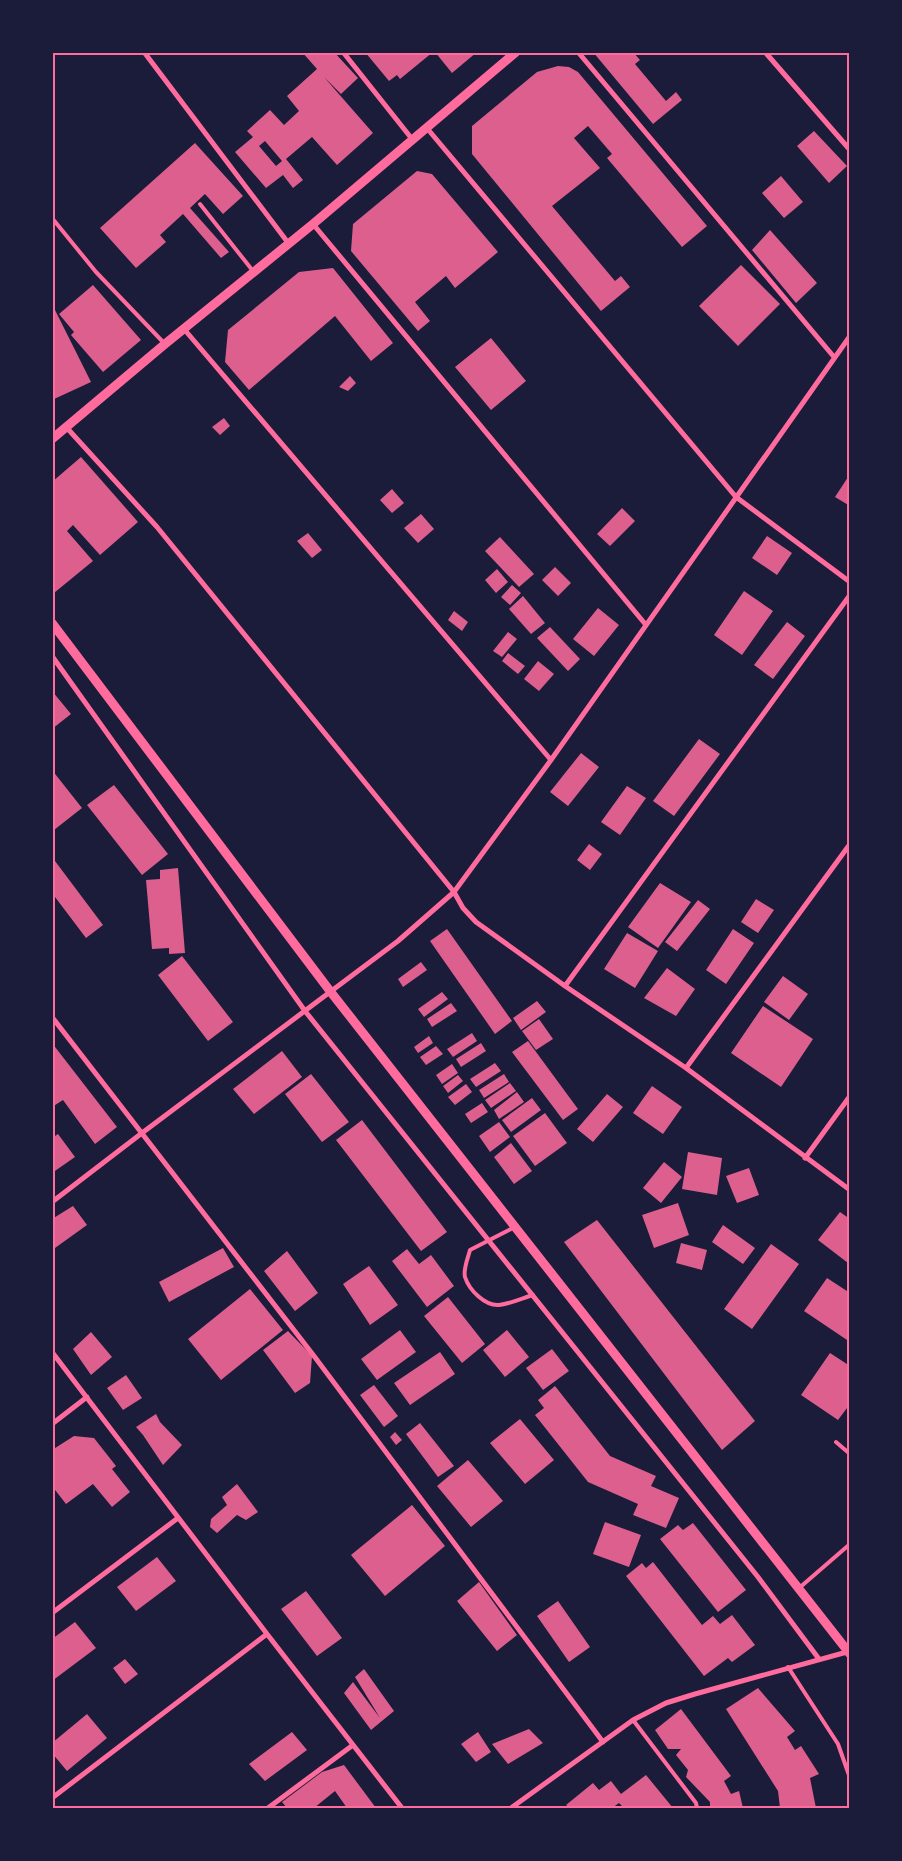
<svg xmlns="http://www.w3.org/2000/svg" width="902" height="1861" viewBox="0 0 902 1861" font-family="'Space Grotesk',sans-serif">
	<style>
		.building { fill: #dd5f8e; fill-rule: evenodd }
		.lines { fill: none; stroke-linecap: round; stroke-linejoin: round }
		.service { stroke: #ff6b9d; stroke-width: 4 }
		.minor { stroke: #ff6b9d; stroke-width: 5 }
		.tertiary { stroke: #ff6b9d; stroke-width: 9 }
		.neatline { fill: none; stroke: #ff6b9d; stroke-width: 2 }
	</style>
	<rect width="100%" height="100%" fill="#1b1b3a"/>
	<path class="building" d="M302,52h32l24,26 -17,16 -17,-17 49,56 -36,32 -25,-28 -26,22 17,21 -10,8 -10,-13 -17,13 -31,-36 18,-15 -6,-6 23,-21 14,15 15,-14 -12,-15 30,-27zM265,141l17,20 -6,5 -17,-20z
		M365,52h68l-33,27 -3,-4 -8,6z
		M435,52h42l-25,21z
		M593,52h40l7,8 -5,4 31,37 10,-9 6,8 -29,24z
		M558,66l11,1 9,5 129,154 -25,21 -75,-89 5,-4 -24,-28 -14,12 26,30 -48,38 63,75 6,-5 9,11 -29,24 -129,-157v-28l65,-54z
		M814,131l33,35 -18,17 -32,-37z
		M195,143l48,53 -20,18 -18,-20 -15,14 39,44 -8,6 -38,-44 -23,21 6,7 -30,26 -36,-40z
		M417,171l15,3 66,78 -43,36 -9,-12 -31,26 15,19 -12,10 -67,-80 2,-27z
		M781,176l22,26 -19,16 -22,-25z
		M770,230l47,53 -21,20 -44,-53z
		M741,265l39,39 -42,42 -39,-40z
		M333,268l60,75 -22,18 -36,-45 -86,74 -24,-28 3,-32 71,-58z
		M93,285l48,55 -38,32 -32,-37 3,-3 -15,-18z
		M52,304l39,78 -39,18z
		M491,338l35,43 -35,29 -36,-43z
		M350,376l6,7 -8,8 -9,-4z
		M224,418l6,8 -10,9 -8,-8z
		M81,457l57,65 -38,33 -27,-30 -6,6 26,30 -39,32 -2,-3v-108z
		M850,474v32l-15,-9z
		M392,489l12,14 -12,10 -12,-13z
		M622,508l13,13 -25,25 -13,-12z
		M421,514l13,15 -16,14 -14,-15z
		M308,533l14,17 -10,8 -15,-17z
		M767,536l25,17 -15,22 -25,-17z
		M500,537l34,37 -15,13 -34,-36z
		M555,567l16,16 -13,13 -16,-16z
		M497,569l11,13 -12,11 -11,-13z
		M512,585l9,8 -11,12 -9,-8z
		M744,591l29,20 -31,44 -28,-20z
		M523,596l22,27 -14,11 -22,-25z
		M598,608l21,17 -25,31 -21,-17z
		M454,611l14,11 -6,9 -14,-11z
		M787,622l18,14 -32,43 -19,-14z
		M550,627l30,32 -12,12 -31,-33z
		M508,632l9,7 -15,18 -9,-6z
		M508,653l17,13 -7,8 -16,-13z
		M538,661l16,13 -15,17 -15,-12z
		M52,691l19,23 -19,15z
		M699,739l21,15 -46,62 -21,-15z
		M581,753l18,14 -31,39 -18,-14z
		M52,770l30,38 -28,22 -2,-3z
		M114,785l54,69 -26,21 -55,-70z
		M627,786l19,12 -26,37 -19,-13z
		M589,844l13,10 -12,16 -13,-10z
		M52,857l51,68 -17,13 -34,-45z
		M178,868l7,85 -16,1v-6l-17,1 -6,-69 14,-1v-9z
		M660,883l31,19 -33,46 -30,-21z
		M756,899l18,11 -16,23 -17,-11z
		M698,900l12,9 -33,42 -12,-9z
		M447,929l65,92 -17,13 -65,-93z
		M733,929l21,14 -28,41 -20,-14z
		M627,933l31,18 -23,37 -31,-19z
		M182,956l51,66 -25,19 -50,-66z
		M421,962l6,8 -24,17 -5,-8z
		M667,968l28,21 -19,27 -32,-18z
		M783,976l25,18 -19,26 -25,-18z
		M442,992l6,7 -24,18 -6,-8z
		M537,1001l9,11 -25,18 -8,-12z
		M451,1003l6,8 -25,16 -5,-8z
		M763,1006l50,33 -32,48 -50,-34z
		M539,1019l14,20 -17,11 -14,-19z
		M472,1033l5,8 -24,16 -6,-8z
		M429,1036l4,7 -15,10 -4,-6z
		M528,1041l50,68 -15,11 -51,-68z
		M52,1043l65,84 -22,17 -32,-44 -11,7v-15l3,-2 -3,-3z
		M481,1043l5,8 -25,16 -5,-8z
		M436,1046l7,8 -17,11 -6,-8z
		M282,1051l20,26 -48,37 -21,-25z
		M495,1063l6,8 -25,16 -6,-8z
		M452,1064l6,9 -16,11 -6,-9z
		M311,1074l38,48 -27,20 -37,-48z
		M504,1074l5,8 -25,16 -5,-8z
		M458,1075l5,6 -15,12 -5,-7z
		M510,1083l6,8 -25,17 -6,-8z
		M466,1084l6,8 -17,13 -7,-8z
		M652,1086l30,21 -19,27 -30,-21z
		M517,1092l7,10 -25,17 -5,-9z
		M607,1094l16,13 -30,35 -16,-13z
		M532,1098l9,12 -30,22 -9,-12z
		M482,1103l6,9 -17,11 -6,-9z
		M545,1113l22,30 -32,23 -22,-30z
		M362,1120l85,112 -26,19 -85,-111z
		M499,1122l11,15 -20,15 -11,-16z
		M58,1134l17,23 -23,16v-35z
		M511,1143l21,28 -18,13 -20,-27z
		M688,1152l34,6 -5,37 -35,-6z
		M664,1162l18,15 -21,26 -18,-15z
		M749,1168l10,27 -22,8 -11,-27z
		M678,1203l11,32 -35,13 -12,-33z
		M73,1206l14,19 -32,23 -3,-3v-26z
		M840,1212l10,7v42l-2,2 -30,-23z
		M597,1220l158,201 -33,29 -158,-208z
		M723,1225l32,23 -12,16 -31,-22z
		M681,1243l26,7 -5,20 -26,-7z
		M771,1244l28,20 -47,65 -28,-20z
		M223,1248l11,19 -65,35 -10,-20z
		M407,1249l12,15 12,-9 23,31 -27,21 -35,-46z
		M287,1251l31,42 -23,18 -31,-40z
		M369,1266l29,39 -28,20 -27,-41z
		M827,1278l23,15v49l-46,-31z
		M250,1289l33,41 -62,50 -33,-41z
		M448,1297l37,47 -23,19 -38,-47z
		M400,1330l16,22 -39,28 -16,-21z
		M507,1330l22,27 -24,20 -22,-27z
		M288,1331l24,25 -2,27 -15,10 -32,-43z
		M91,1332l21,25 -21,18 -18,-26z
		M552,1349l17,22 -26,19 -17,-22z
		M440,1352l15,22 -45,31 -16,-22z
		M830,1353l20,13v38l-12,16 -37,-25z
		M126,1375l16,23 -19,12 -16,-22z
		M374,1385l24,31 -14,11 -24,-32z
		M555,1386l55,70 46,20 -5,10 28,12 -13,30 -33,-13 5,-11 -50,-22 -53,-67 9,-7 -6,-8z
		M156,1414l4,8 22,23 -19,20 -20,-30 -7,-8z
		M520,1419l34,41 -29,24 -35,-41z
		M420,1423l34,43 -16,11 -32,-43z
		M395,1432l7,8 -6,5 -6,-8z
		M74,1436l20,2 22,28 -4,3 18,23 -18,15 -19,-23 -27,20 -14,-18v-36z
		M468,1460l35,41 -32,26 -34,-41z
		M237,1484l21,28 -12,8 -9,-5 -20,18 -7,-6 1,-8 16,-14 -5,-8z
		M412,1505l33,41 -60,50 -34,-41z
		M605,1522l36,13 -12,32 -36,-13z
		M693,1523l53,67 -28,22 -58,-73 18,-14 5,5z
		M157,1557l19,24 -40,30 -19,-24z
		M653,1562l49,63 11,-9 7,8 12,-9 23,30 -23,17 -4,-4 -24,18 -78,-100 16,-13 4,5z
		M479,1582l38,53 -20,16 -40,-50z
		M306,1591l36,47 -25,18 -36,-47z
		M558,1601l32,46 -21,15 -32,-46z
		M75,1622l21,26 -44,33v-42z
		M125,1659l13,15 -13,10 -12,-16z
		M364,1669l30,42 -23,19 -27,-37 9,-11 27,36 -25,-41z
		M758,1688l37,43 -8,6 8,13 6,-4 18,28 -9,4 6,30h-36l-2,-17 -52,-82z
		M681,1709l50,67 -7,5 7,13 8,-3 4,17h-33v-6l-24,-25 2,-7 -12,-15 5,-6h-13l-13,-19z
		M87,1714l20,24 -40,33 -15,-18v-10z
		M529,1729l14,14 -35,21 -16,-20z
		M292,1732l15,18 -42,31 -16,-17z
		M478,1732l13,20 -15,10 -15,-18z
		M344,1765l32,43h-29l-12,-17 -21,17h-27l-5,-6 40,-30z
		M646,1775l27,33h-49l-5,-5 -7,5h-42l-4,-3 27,-22 6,7 12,-9 10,13z"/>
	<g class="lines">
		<path class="service" d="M200,204l53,67
			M52,218l44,54 68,71
			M515,1227l-45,23c-2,8 -7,19 -5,27 4,13 20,29 34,28 11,-1 24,-7 34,-10
			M836,1442l14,12
			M798,1589l52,-45
			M788,1667l50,77 12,34
			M633,1720l63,83 1,5"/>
		<path class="minor" d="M144,52l145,192
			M343,52l69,87
			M578,52l256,305
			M765,52l85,98
			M426,127l310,370 114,85
			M313,224l333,401
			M184,329l367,431
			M67,428l90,99 297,365 9,16 13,14 89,64 121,82 164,122
			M52,656l253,355 453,566 61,82
			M565,986l285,-391
			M52,1017l262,339 289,386
			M686,1068l164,-224
			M805,1158l45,-62
			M52,1202l90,-69 256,-192 56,-49 97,-132 299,-424
			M52,1352l215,282 135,174
			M52,1424l35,-27
			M52,1613l126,-95
			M52,1798l215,-164
			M268,1808l85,-63
			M511,1808l122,-88 33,-17 29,-9 152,-42"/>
		<path class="tertiary" d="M52,439l113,-95 148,-120 203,-172
			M52,623l278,368 520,663"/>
	</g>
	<rect width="902" height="1861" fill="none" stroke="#1b1b3a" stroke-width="108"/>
	<rect x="54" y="54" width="794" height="1753" class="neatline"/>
</svg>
